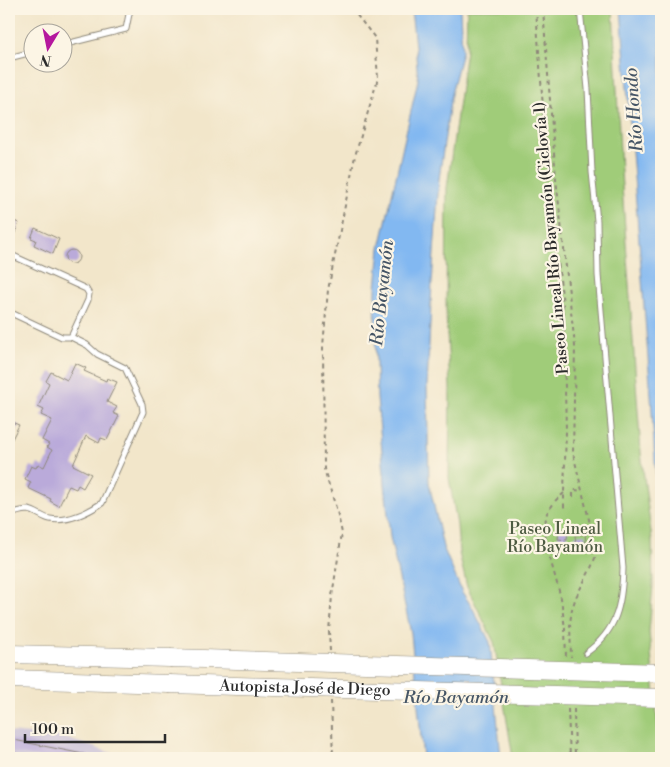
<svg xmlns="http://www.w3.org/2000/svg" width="670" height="767" viewBox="0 0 670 767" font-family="'Libre Bodoni',serif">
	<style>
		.industrial { fill: #c8bfd8 }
		.green { fill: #a0cc79; stroke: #667c52 }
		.water { fill: #82b8f1; stroke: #56728e }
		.building { fill: #baaada }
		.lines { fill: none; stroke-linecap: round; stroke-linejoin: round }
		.lane-casing { stroke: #8e887a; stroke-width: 7 }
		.highway-casing { stroke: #8e887a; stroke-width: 19 }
		.path { stroke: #8e887a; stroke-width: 2; stroke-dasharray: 4 4; stroke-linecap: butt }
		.lane { stroke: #fff; stroke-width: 5 }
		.highway { stroke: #fff; stroke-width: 18 }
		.highway-bridge-casing { stroke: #8e887a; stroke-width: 19; stroke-linecap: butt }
		.highway-bridge { stroke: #fff; stroke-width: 18 }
		.labels { text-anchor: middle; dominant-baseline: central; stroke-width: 4.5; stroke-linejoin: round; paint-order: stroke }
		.street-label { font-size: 16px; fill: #2b2b2b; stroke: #fcf5e5 }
		.park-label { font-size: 16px; fill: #4e5b42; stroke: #fcf5e5 }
		.water-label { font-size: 18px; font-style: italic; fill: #455566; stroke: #fcf5e5 }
	</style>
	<rect width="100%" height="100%" fill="#fcf5e5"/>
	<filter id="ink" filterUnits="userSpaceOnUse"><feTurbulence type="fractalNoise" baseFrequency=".02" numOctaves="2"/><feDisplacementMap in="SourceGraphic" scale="10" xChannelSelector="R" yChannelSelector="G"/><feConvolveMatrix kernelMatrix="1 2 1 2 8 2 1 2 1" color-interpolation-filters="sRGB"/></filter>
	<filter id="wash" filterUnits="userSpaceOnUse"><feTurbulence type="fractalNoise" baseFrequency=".0096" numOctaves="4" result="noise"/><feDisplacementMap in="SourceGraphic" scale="20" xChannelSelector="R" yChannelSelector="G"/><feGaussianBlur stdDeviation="1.12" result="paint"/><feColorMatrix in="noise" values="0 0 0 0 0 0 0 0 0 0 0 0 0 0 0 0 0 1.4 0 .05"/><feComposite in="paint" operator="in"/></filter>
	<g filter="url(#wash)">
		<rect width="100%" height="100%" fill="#f2e6ca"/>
		<path class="industrial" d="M9,732l53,5 65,21h-118z"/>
		<path class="green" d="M467,9h146l8,163 20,281 11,87 1,45 -4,47 12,126h-148l-19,-116 -27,-55 -8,-34 -2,-28 -8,-47 1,-90 -4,-74 1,-126 19,-138z"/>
		<path class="water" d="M411,9h49l2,43 -11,42 -12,85 -7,104 -5,103 2,97 14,64 19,45 10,15 18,35 11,116h-78l-12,-125 -21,-96 -13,-139 -2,-69 1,-41 4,-40 38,-168 -2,-24z
			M621,9h40v551l-10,-164z"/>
		<g id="blocks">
			<path class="building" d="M9,219l10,4 -10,24z
				M35,228l24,11 -6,15 -19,-9 2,-5 -5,-2z
				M65 257a7 7 0 1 1 14 0a7 7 0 1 1-14 0Z
				M75,363l11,5 -2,3 22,10 1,-3 10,4 -10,20 10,5 -4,6 6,3 -12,24 -6,-2 -2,5 -13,-7 -13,29 18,9 -8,14 -5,-3 -2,4 -7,-3 -10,20 -9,-5 1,-2 -23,-11 3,-6 -6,-3 6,-13 5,2 2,-4 6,3 8,-17 -5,-3 2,-3 -7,-4 10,-20 -11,-5 3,-5 -6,-3 11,-24 -3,-2 5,-9 16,8z
				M9,421l10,4 -10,20z
				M559,529h9l-1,11 -9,-1z
				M585,534l1,9 -10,2 -1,-10z
				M9,739l79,16 -1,3h-44l-34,-6z"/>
		</g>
	</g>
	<g filter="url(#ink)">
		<use href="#blocks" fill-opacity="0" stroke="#8e887a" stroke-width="1"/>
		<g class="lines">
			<g class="lane-casing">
				<path id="lane" d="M580,9l8,80 4,83 5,49 1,54 25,293c-1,36 -6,63 -37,85
					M62,45l64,-16 4,-20
					M9,58l23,-6
					M9,254l77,35 3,5 -1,6 -17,37h-9l-53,-25
					M9,514c5,-1 13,-4 19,-4 8,1 15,8 22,9 17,3 37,-6 52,-16l41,-91 -1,-8 -17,-36 -28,-14 -10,-9 -16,-8"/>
			</g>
			<g class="highway-casing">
				<path id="highway" d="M9,654l161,4
					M9,679l160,5"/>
			</g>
			<path class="path" d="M536,9l12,170 15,125 3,127 -2,61v19
				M543,9l13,170 19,167 -2,107 17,71 5,34 -4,10 -15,29 -4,12 -2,14 1,34
				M564,493l-8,7 -9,13 -3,16 4,22 13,47 4,31 1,28
				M573,497v-5l1,-2 8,1
				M330,651l-1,-20 3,-35 10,-63 -5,-22 -13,-42 -1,-123 5,-56 27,-134 23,-78 -3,-40 -23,-29
				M331,701l2,57
				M568,709l2,49
				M574,709l1,49"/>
			<use href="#lane" class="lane"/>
			<use href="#highway" class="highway"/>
			<g class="highway-bridge-casing">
				<g id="highway-bridge">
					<path d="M170,658l491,15"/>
					<path id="s1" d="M169,684l492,14"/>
				</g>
			</g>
			<use href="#highway-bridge" class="highway-bridge"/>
		</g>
	</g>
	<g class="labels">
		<g class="street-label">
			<text transform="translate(551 238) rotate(-95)">Paseo Lineal Río Bayamón (Ciclovía 1)</text>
			<text stroke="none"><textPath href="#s1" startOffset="136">Autopista José de Diego</textPath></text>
		</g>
		<g class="park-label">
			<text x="555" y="529">Paseo Lineal<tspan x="555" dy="18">Río Bayamón</tspan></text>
		</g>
		<g class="water-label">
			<text transform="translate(634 110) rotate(-94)">Río Hondo</text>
			<text transform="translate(382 293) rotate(-84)">Río Bayamón</text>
			<text x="456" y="697">Río Bayamón</text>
		</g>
	</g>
	<rect width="670" height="767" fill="none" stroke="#fcf5e5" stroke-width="30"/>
	<g transform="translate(48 48) rotate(190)"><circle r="24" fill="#fcf5e5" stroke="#a8a49b"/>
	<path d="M0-4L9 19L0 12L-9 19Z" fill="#b5179e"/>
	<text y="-8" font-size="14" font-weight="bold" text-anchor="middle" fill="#2b2b2b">N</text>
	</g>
	<path d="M25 734v8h140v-8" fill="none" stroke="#2b2b2b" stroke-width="2.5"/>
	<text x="32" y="734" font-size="15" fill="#2b2b2b" stroke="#fcf5e5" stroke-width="4" paint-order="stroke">100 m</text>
</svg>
